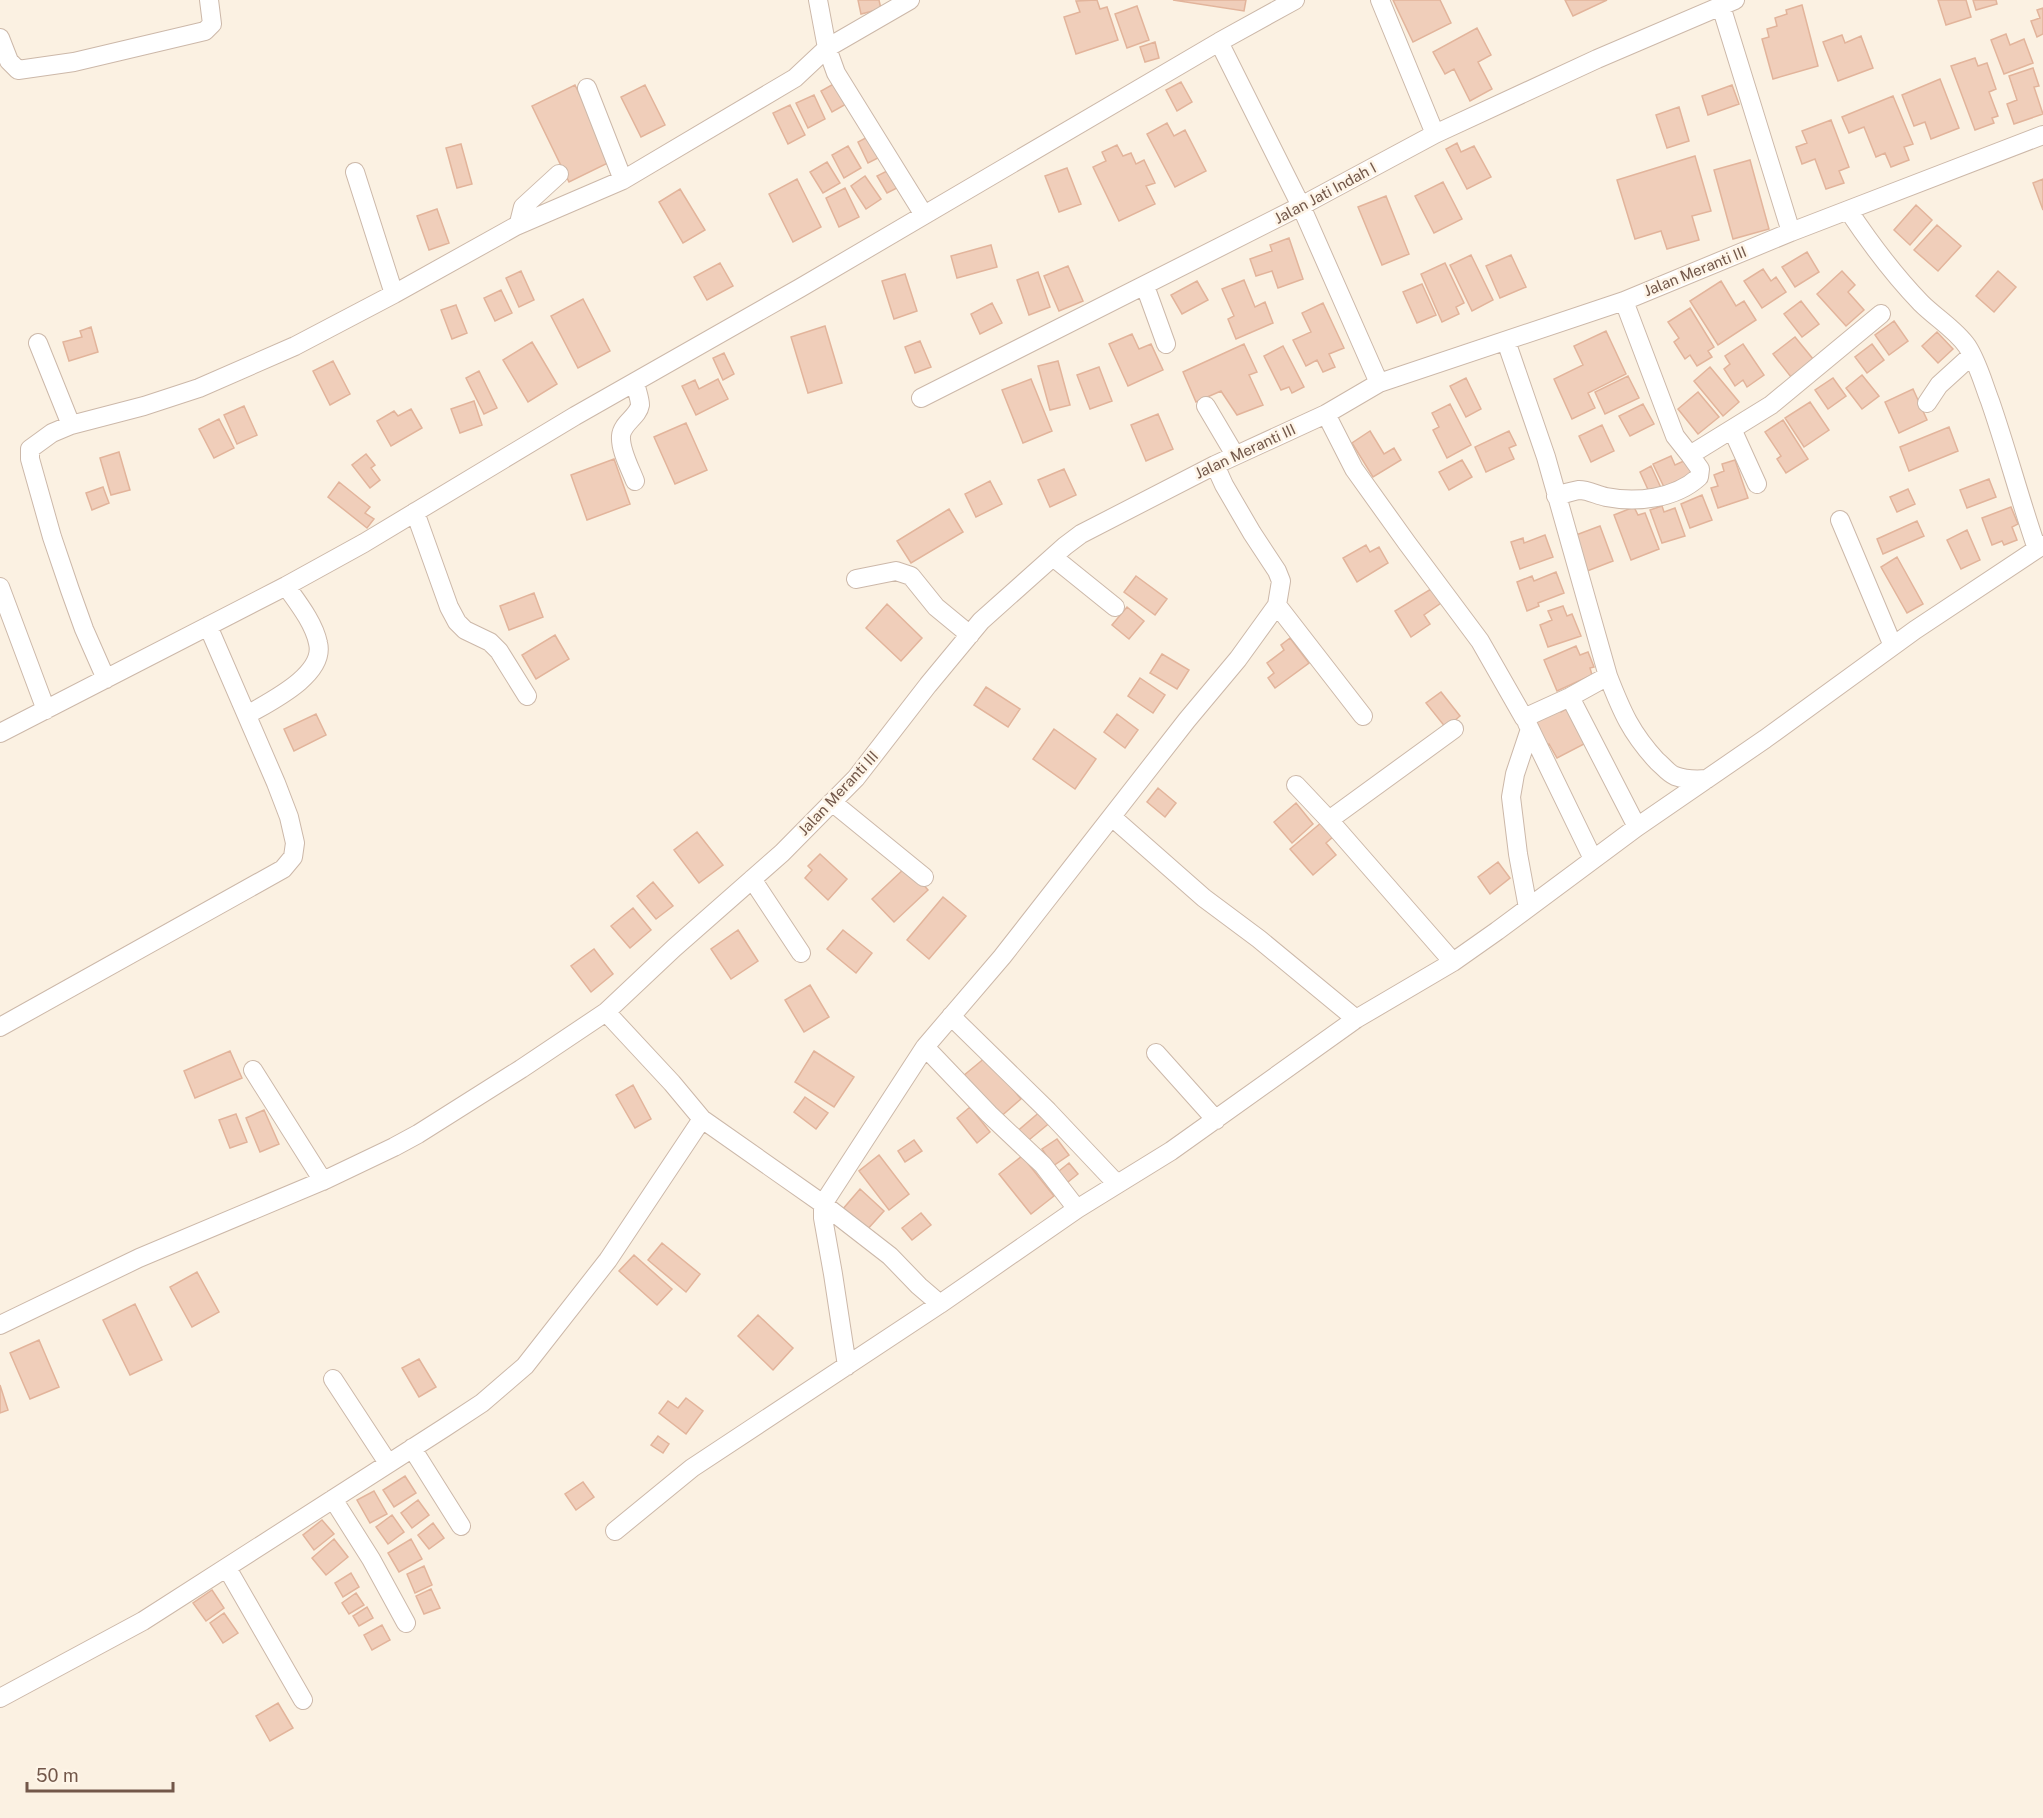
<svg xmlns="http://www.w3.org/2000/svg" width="2043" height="1818" viewBox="0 0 2043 1818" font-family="'Public Sans',sans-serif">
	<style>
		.building { fill: #f0ceba; stroke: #e2b49b; stroke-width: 1.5 }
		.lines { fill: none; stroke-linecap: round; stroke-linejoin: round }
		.street-casing { stroke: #ccb8a9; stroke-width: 20 }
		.street { stroke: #fff; stroke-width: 18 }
		.labels { text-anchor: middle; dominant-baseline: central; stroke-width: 5; stroke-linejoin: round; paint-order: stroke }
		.street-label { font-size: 15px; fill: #725749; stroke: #fef5e8 }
	</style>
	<rect width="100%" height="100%" fill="#fbf1e2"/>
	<path class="building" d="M858,0h21l2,9 -20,5z
		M1097,0l3,9 7,-2 11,33 -42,14 -12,-37 16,-5 -4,-11z
		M1173,0h73l-2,11z
		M1393,0h47l11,23 -38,19z
		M1565,0h42l-34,16z
		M1938,0h28l5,17 -25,8z
		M1973,0h23l1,4 -21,6z
		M1802,5l16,61 -45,13 -11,-40 7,-2 -2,-8 10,-3 -2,-8 12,-4 -1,-4z
		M1137,6l12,34 -22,8 -12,-34z
		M2043,8v26l-6,3 -6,-16 9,-3 -3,-8z
		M1477,28l14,27 -13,7 14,27 -22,12 -16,-32 -9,5 -12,-22z
		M2006,34l4,11 14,-6 9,24 -29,11 -13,-34z
		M1842,35l3,8 16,-7 12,32 -35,13 -15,-39z
		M1155,42l4,16 -14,4 -5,-15z
		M1975,58l3,8 9,-3 9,26 -7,3 9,24 -6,2 2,5 -19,7 -24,-64z
		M2033,68l6,18 -5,1 9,27 -29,10 -7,-20 10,-4 -8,-24z
		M1940,79l19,49 -28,11 -6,-17 -11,4 -12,-31z
		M837,82l11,21 -16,9 -11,-21z
		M1181,82l11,20 -15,9 -11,-21z
		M575,85l37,76 -43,21 -37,-76z
		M645,85l20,40 -24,12 -20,-40z
		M1732,85l7,19 -31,11 -6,-19z
		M814,95l11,24 -17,9 -12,-25z
		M1893,96l20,48 -9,3 5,13 -18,7 -6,-14 -9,4 -12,-30 -15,6 -7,-16z
		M790,105l15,30 -17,9 -15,-31z
		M1679,107l10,34 -22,7 -11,-33z
		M1831,120l18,47 -10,4 5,12 -18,6 -11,-30 -13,5 -6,-17 11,-4 -5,-12z
		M1167,123l7,13 11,-6 21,41 -31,16 -28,-53z
		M873,134l11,21 -16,8 -10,-21z
		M1457,143l4,9 13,-6 17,31 -24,12 -21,-40z
		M461,144l11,40 -15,4 -11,-40z
		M1117,145l6,11 8,-3 5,11 8,-4 11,23 -9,3 9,18 -36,17 -26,-54 13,-6 -4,-9z
		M848,146l13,22 -17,10 -12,-23z
		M1695,156l16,55 -19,5 7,24 -32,9 -6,-18 -26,8 -18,-59z
		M1750,160l19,69 -36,10 -19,-69z
		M827,162l13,21 -17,10 -13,-21z
		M1067,168l14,36 -22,8 -14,-36z
		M891,169l10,17 -14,7 -10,-17z
		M865,176l16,23 -15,10 -15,-23z
		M797,179l24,48 -28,15 -24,-48z
		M2043,179v31l-10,-27z
		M1443,182l19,37 -28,14 -19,-37z
		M845,188l14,29 -20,10 -13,-29z
		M680,189l25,41 -22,13 -24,-41z
		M1386,196l23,58 -27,11 -24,-58z
		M1916,205l16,15 -22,25 -16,-15z
		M437,209l12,34 -20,7 -12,-34z
		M1937,225l24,21 -23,25 -24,-21z
		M1289,238l14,41 -25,9 -6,-17 -16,5 -6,-17 22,-8 -2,-6z
		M991,245l6,22 -40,11 -6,-22z
		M1807,252l12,20 -24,15 -13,-20z
		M1471,255l22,45 -21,11 -22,-46z
		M1511,255l15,32 -26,11 -14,-32z
		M720,263l13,23 -26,14 -13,-23z
		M1445,263l19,40 -8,4 3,7 -17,8 -21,-48z
		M1068,266l15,35 -24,10 -15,-35z
		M1763,269l8,12 5,-4 10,15 -24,16 -18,-27z
		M521,271l13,29 -15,7 -13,-29z
		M1842,271l13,14 -7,7 16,18 -18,16 -29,-32z
		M1998,271l18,16 -22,25 -18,-16z
		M1038,272l12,35 -21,8 -12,-35z
		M905,274l12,37 -23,8 -12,-38z
		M1244,280l11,27 10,-5 8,21 -37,16 -8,-20 6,-3 -12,-27z
		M1197,281l11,19 -26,14 -11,-19z
		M1721,281l15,25 8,-5 12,19 -38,25 -28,-44z
		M1422,284l14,31 -19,8 -14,-31z
		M501,290l11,23 -17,8 -11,-23z
		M583,299l27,52 -32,17 -27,-52z
		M1801,301l18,23 -17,13 -18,-23z
		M992,303l10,20 -22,11 -9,-20z
		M1323,303l21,45 -15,6 6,13 -12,5 -6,-12 -11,6 -13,-26 18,-8 -9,-19z
		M456,305l11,28 -15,6 -11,-29z
		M1690,308l24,39 -6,4 4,6 -15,9 -7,-11 -5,4 -11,-17 5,-4 -11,-16z
		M1894,321l14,20 -19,14 -14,-20z
		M825,326l17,57 -34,10 -17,-56z
		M91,327l7,25 -29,9 -6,-19 19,-5 -2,-6z
		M1606,331l20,43 -38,19 7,15 -23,11 -18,-40 29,-14 -9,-19z
		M1937,332l16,17 -15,14 -16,-17z
		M1132,334l7,15 12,-5 12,26 -35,16 -19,-42z
		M1795,337l18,22 -22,18 -18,-23z
		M920,341l11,26 -16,6 -10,-26z
		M532,342l25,42 -29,18 -25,-42z
		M1244,344l13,28 -8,3 14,30 -26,10 -16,-24 -25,11 -13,-30z
		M1743,344l21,31 -17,12 -4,-7 -8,6 -11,-17 6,-5 -5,-8z
		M1872,344l12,16 -17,13 -12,-16z
		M1283,346l21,41 -12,6 -3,-6 -8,3 -17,-34z
		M724,353l10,21 -11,6 -10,-22z
		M333,361l17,33 -20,11 -17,-34z
		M1058,361l12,44 -20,5 -12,-44z
		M1099,367l13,34 -22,8 -13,-34z
		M1710,367l29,35 -16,14 -29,-35z
		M479,371l18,37 -13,6 -18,-36z
		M1862,375l17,21 -17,13 -16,-21z
		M1628,376l11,22 -34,16 -10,-22z
		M1466,378l15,31 -15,8 -16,-31z
		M1833,378l13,18 -18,13 -13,-19z
		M718,379l10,20 -32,16 -14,-29 13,-6 4,9z
		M1031,379l21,52 -29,12 -21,-53z
		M1913,389l14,31 -28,13 -14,-31z
		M1698,392l21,25 -21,17 -20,-25z
		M474,401l8,24 -22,8 -9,-24z
		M1810,402l19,28 -25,17 -19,-29z
		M1450,404l21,41 -24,13 -14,-28 6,-3 -7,-14z
		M1643,404l11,20 -24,12 -11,-20z
		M244,406l13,29 -20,9 -13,-29z
		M411,409l11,19 -31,18 -14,-25 17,-10 4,5z
		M1158,414l15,35 -27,12 -15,-36z
		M219,419l15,29 -20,10 -15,-29z
		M1783,420l25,39 -22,14 -9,-14 4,-3 -16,-24z
		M686,423l21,47 -32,14 -21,-47z
		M1602,425l12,26 -23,11 -12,-26z
		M1949,427l9,24 -49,20 -9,-24z
		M1370,431l14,23 10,-6 7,12 -28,17 -21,-34z
		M1509,431l7,14 -7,3 5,11 -28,13 -11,-25z
		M119,452l11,38 -19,5 -11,-37z
		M366,454l9,11 -4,3 9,12 -10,8 -18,-23z
		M1671,456l4,9 11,-5 6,14 -28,13 -11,-23z
		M614,459l16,45 -43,16 -16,-45z
		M1462,460l10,17 -23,13 -10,-18z
		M1735,460l13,38 -30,10 -7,-20 7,-2 -4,-11 10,-4 -2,-7z
		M1651,466l10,22 -11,6 -10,-22z
		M1064,469l12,26 -26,12 -12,-27z
		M1989,479l7,18 -29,11 -7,-18z
		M990,481l12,23 -26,13 -11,-23z
		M339,482l31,25 -5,6 9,6 -7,9 -39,-31z
		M103,487l6,16 -17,7 -6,-17z
		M1908,489l7,15 -18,8 -7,-15z
		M1702,495l10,25 -22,8 -9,-24z
		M1662,506l2,6 11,-4 10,28 -23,7 -12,-33z
		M1634,507l4,8 7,-2 14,36 -28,11 -17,-45z
		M2011,507l7,17 -6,3 5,13 -13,5 -2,-4 -10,4 -10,-27z
		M949,509l14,23 -52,31 -14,-22z
		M1917,521l7,15 -41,18 -6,-15z
		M1600,526l13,35 -31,12 -14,-35z
		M1967,530l13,30 -19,9 -14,-29z
		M1545,535l8,22 -33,12 -9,-27 12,-4 1,5z
		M1366,545l4,7 9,-5 9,16 -31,19 -14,-24z
		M1897,557l26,47 -16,9 -26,-46z
		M1556,572l8,21 -26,10 1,3 -12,5 -10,-29 15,-6 2,5z
		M1136,576l31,23 -12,16 -31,-23z
		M1431,589l10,14 -17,12 6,9 -19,13 -16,-26z
		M534,593l9,24 -34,13 -9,-24z
		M887,604l35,34 -21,23 -35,-33z
		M1563,606l4,10 5,-2 9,22 -33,11 -8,-22 12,-5 -4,-9z
		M1127,607l17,14 -15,18 -17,-14z
		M555,635l14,24 -33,20 -14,-24z
		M1290,638l19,25 -34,25 -7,-10 6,-5 -7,-10 17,-13 -3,-5z
		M1576,646l4,9 8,-3 6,15 -4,1 2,7 -35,16 -13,-31z
		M1162,654l27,16 -12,19 -27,-16z
		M1140,678l25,17 -12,18 -25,-17z
		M986,687l34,22 -12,18 -34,-22z
		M1441,692l19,24 -14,12 -20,-25z
		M1568,708l18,35 -29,15 -8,-14 -6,3 -8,-15 5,-3 -4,-8 23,-12 2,3z
		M316,714l10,21 -32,16 -10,-22z
		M1117,714l21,16 -13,18 -21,-16z
		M1054,729l42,30 -21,30 -42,-30z
		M1158,788l18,15 -11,14 -18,-15z
		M1296,803l17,21 -21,19 -18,-21z
		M1322,822l12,14 -8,7 10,12 -23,20 -23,-26z
		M697,832l26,33 -24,18 -25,-33z
		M820,854l27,25 -19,21 -23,-22 7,-8 -4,-4z
		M1498,862l12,16 -20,16 -12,-17z
		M907,866l21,24 -34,32 -22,-23z
		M653,882l20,24 -17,13 -19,-23z
		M943,897l23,19 -37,43 -22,-19z
		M633,908l18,22 -21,18 -19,-22z
		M738,930l20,31 -27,18 -20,-30z
		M843,930l29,23 -16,20 -29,-24z
		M594,949l19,25 -22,18 -20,-26z
		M810,985l19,32 -25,15 -19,-32z
		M230,1051l12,27 -47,20 -11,-27z
		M814,1051l40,26 -20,30 -39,-25z
		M986,1057l35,42 -23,20 -35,-43z
		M633,1085l18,34 -16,9 -19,-33z
		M805,1097l23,16 -12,16 -22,-17z
		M970,1107l20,25 -13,11 -20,-25z
		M264,1110l15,34 -19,8 -14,-34z
		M1042,1110l10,11 -28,23 -9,-11z
		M236,1114l11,28 -17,6 -11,-28z
		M1057,1139l12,16 -16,11 -11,-17z
		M914,1140l8,11 -17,11 -7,-11z
		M879,1155l30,39 -20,16 -30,-39z
		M1022,1156l32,40 -23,18 -32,-40z
		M1069,1163l9,11 -15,12 -9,-11z
		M860,1189l24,22 -18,20 -24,-21z
		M921,1213l10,12 -19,15 -10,-12z
		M662,1243l38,31 -14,18 -38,-32z
		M634,1255l38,34 -15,16 -38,-34z
		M197,1272l22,40 -27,15 -22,-40z
		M135,1304l27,56 -32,15 -27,-55z
		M758,1315l35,33 -20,22 -35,-34z
		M39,1340l20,47 -29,12 -20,-46z
		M419,1359l17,28 -17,10 -17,-29z
		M0,1385l8,25 -8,3z
		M686,1398l17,13 -17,23 -27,-21 9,-12 10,7z
		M658,1436l11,8 -6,9 -12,-8z
		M405,1476l11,17 -22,14 -11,-17z
		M583,1482l11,15 -18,13 -11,-16z
		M374,1491l13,23 -17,9 -13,-23z
		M418,1500l11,15 -17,13 -11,-15z
		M392,1515l12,17 -16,12 -12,-17z
		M322,1520l12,14 -20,16 -11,-15z
		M433,1523l11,15 -15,11 -11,-14z
		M334,1539l14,18 -22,18 -14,-17z
		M411,1539l11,20 -23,13 -11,-19z
		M424,1566l8,19 -17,8 -8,-19z
		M351,1573l8,14 -16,10 -8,-14z
		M431,1589l9,19 -16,6 -8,-18z
		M212,1590l12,18 -18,13 -13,-18z
		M356,1593l8,12 -15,9 -7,-11z
		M367,1607l6,11 -14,8 -6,-10z
		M224,1613l14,20 -15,10 -13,-20z
		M382,1625l8,15 -18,10 -8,-15z
		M278,1703l15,25 -23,13 -14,-25z"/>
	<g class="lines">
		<g class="street-casing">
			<path id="street" d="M818,0l9,48 9,25 88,142
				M1380,0l55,134
				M1721,6l70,226
				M0,38l9,23 9,9 56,-8 131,-31 7,-7 -3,-24
				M1219,42l82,164 78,177
				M587,88l36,92
				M355,172l39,122
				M1848,210c22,33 45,64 73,93 15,15 34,26 46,43 11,17 16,37 23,55 17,49 30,99 47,148
				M516,226l3,-3 4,-16 36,-33
				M1145,286l21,58
				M1624,301l51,135 15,19 81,-50 110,-91
				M38,343l33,82
				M635,382c1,7 5,16 5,23 -2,12 -18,18 -19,31 -1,14 9,32 14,45
				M921,398l380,-192 134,-72 162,-75 138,-59
				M1927,403l12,-18 33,-30
				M1206,406l29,49
				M1326,414l28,55 53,74 73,98 44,77 46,-21 38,-21 -62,-219 -40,-116
				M1732,429l25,55
				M1556,496c7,-2 16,-5 23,-6 9,0 18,5 27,7 30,6 69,2 93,-20l1,-8 -10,-14
				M415,512l34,95 8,15 8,8 25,12 9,9 28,45
				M1840,520l53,126
				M1053,557l62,50
				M856,579l40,-8 15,5 25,31 34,28
				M0,587l46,123
				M1277,605l86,111
				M1608,676c14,36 23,57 49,85 6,5 11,12 18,15 11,4 21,4 32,3
				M106,679l-22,-50 -14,-39 -18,-53 -22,-78v-10l22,-16 19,-8 73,-19 55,-18 96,-42 99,-52 122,-68 107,-46 172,-102 32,-30 83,-48
				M1570,697l67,130
				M247,715c22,-13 79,-40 71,-72 -4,-20 -20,-40 -32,-57
				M1527,723l66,136
				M0,733l286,-147 78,-43 211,-127 225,-128 419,-246 76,-42
				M1296,785l33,35
				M832,802l92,75
				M1112,817l92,81 55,41 97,80
				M752,879l49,74
				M1528,908l-10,-54 -7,-57 4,-23 15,-45
				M1453,962l-124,-142 125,-91
				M606,1012l66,71 30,36 121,85 67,52 29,30 21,18 137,-95 -34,-44 -54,-51 -64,-67 77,-90 185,-237 51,-61 39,-54 4,-24 -4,-10 -25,-38 -28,-48 -9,-20
				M951,1016l97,95 69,73
				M0,1027l283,-158 10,-12 2,-14 -6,-26 -13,-34 -68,-157
				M1156,1053l60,67
				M253,1070l70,111
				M1077,1209l94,-58 185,-132 97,-57 44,-31 140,-104 128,-88 150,-109 128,-85
				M0,1325l139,-67 188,-79 67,-32 24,-13 103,-65 85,-57 68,-64 108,-95 74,-75 72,-93 53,-64 84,-75 16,-12 134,-69 111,-51 53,-31 245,-82 167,-69 252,-97
				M847,1366l-14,-92 -10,-56v-14l102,-157
				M333,1379l55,84
				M412,1448l49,78
				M333,1499l38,60 35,64
				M615,1531l77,-63 248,-164
				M227,1568l76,132
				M0,1698l143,-77 301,-193 38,-25 43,-37 83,-106 94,-141"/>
		</g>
		<use href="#street" class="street"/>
	</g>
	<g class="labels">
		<g class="street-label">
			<text transform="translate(1325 193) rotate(-28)">Jalan Jati Indah I</text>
			<text transform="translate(1695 271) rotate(-22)">Jalan Meranti III</text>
			<text transform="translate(1245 451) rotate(-25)">Jalan Meranti III</text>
			<text transform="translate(838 793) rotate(-47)">Jalan Meranti III</text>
		</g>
	</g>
	<path d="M27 1782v9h146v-9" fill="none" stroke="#725749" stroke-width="3"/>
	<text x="36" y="1782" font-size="18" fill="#725749" stroke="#fef5e8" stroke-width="4.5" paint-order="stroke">50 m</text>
</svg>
